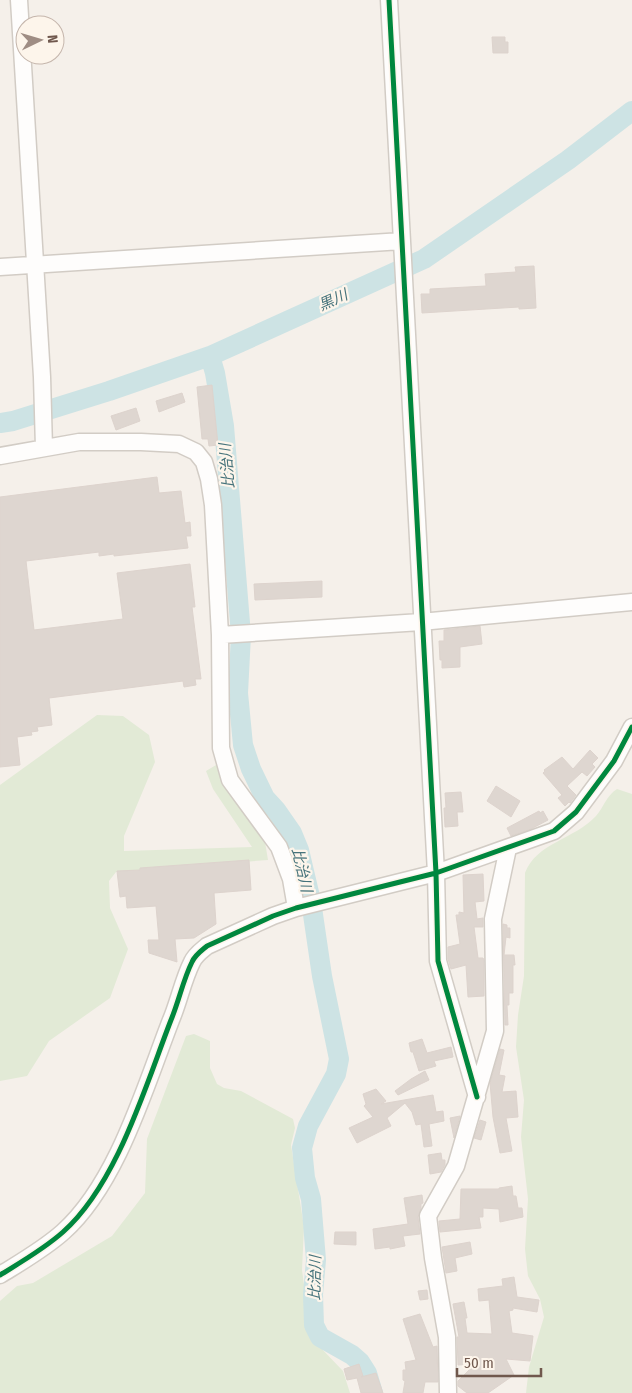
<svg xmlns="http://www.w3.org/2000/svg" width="632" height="1393" viewBox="0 0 632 1393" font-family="'Fira Sans Condensed','Noto Sans JP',sans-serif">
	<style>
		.green { fill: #e2ead6 }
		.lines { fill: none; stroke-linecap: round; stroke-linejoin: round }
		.river { stroke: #cde3e4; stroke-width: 20 }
		.building { fill: #ded6d0; stroke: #ddd3cd }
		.minor-casing { stroke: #d2ccc5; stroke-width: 19 }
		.minor { stroke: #fefdfc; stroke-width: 16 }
		.cycleway-casing { stroke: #fdf5eb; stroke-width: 8 }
		.cycleway { stroke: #00873e; stroke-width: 5 }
		.labels { text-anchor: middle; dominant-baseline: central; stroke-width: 4.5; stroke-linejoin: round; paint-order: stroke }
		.water-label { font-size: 15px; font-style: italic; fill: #46737b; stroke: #fdf5eb }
	</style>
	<rect width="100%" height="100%" fill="#f5f0ea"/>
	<path class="green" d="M97,715l26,1 26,19 6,27 -31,74v15l128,-4 -39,-58 -7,-18 10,-6 48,71 4,24 -152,12 -7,9 1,27 18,41 -18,49 -61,43 -22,35 -27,5v-296z
		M617,789l15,5v599h-106l3,-26 15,-50 -4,-18 -12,-23 -3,-27 3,-50 -7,-62 3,-37 -8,-53 2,-32 6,-39 1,-103c11,-30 50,-34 71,-57 8,-9 10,-20 21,-27z
		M194,1034l16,7v27l7,16 7,4 17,3 52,28 2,9 -4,17 13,82 -2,43 7,52 10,24 24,25 7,22h-350v-92l17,-15 16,-3 79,-47 33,-43 2,-54 39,-103z"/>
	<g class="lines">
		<path class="river" d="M210,356l5,17 9,53 17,209 -3,58 5,52 8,24 14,29 11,12 16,23 7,17 12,51 11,75 17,83 -3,15 -28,52 -6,22 3,30 6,21 5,61 -3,34 1,31 6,12 32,18 8,7 7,11 6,20
			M0,423l13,-2 96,-30 101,-35 214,-97 144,-99 64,-49"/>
	</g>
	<path class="building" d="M492,37h13v5h3v11h-15z
		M534,266l2,42 -17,1v-2l-97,6 -1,-19h9v-5l56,-3 -1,-12 31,-2 -1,-5z
		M212,385l6,60 -9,1 -1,-7h-6l-5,-52z
		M182,393l3,9 -26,10 -3,-11z
		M136,408l4,13 -24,9 -5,-14z
		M157,477l2,16 22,-2 4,32 5,-1 1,14h-5l2,12 -74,8v-2l-15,2v-4l-73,9 8,69 89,-11 -6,-46 73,-9 5,43h-3l9,72h-6l1,6 -12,2 -1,-6 -134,17 3,27 -15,2 1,4 -7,1 1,3 -15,2 3,28 -20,2v-270z
		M322,581v16l-67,3 -1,-16z
		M480,626l2,18 -22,3v20l-18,1v-8h-2l-1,-19h5v-11z
		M590,750l8,8 -6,6 3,3 -8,9 -5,-4 -15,14 9,9 -6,8 -1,-1 -4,4 -7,-8 4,-3 -19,-22 2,-2 -1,-1 18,-13 11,12z
		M496,786l24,15 -9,16 -24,-16z
		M461,792l2,20h-6l1,14 -13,1 -1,-19h2l-1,-15z
		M539,811l1,2 3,-2 5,9 -17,9 -20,7 -4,-8z
		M249,860l2,30 -37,3 2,31 -22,14 -19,1 2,23 -28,-9 -1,-13h11l-3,-34 -29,2 -1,-12 -6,1 -3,-26 23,-1v-2z
		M483,874l1,27 -9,1 2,17 6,-1v9h-9l4,31h5l1,2v36l-16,1 -2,-32 -15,4 -3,-10v-12l12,-3 -4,-29h3v-3l5,1 -1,-38z
		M503,924l4,1v3h3v10l-4,-1 -2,18h10l1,10h-2v28h-4v12h-2l1,20h-3z
		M422,1039l5,14 24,-6 2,10 -19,4 2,5 -17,5 -6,-19h-2l-2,-9z
		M500,1049l4,1 -5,25 6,1 -3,16 14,-1 2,26 -12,1 6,33 -12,2 -7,-36 -3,-34z
		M425,1071l4,9 -31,15 -3,-4 16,-12z
		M376,1089l10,12 -5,3 52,-9 3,17 7,-1 1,10 -15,3 3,22 -8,1 -3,-23 -5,1 -4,-13 -7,-9 -18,15 4,8 -34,17 -8,-15 24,-11 -9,-11 2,-2 -3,-10z
		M460,1116l-6,22 -4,-20z
		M480,1120l6,2 -5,18 -7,-2z
		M441,1153l1,7h3v5l-4,7 -11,2 -2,-19z
		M512,1186l1,10h3l2,12h4l1,9 -23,5 -1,-13 -16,-1v9h-4l2,11 -41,4 -1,-11 21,-2 1,-30h38v-1z
		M422,1195l1,8 -2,1v4l-3,9 2,17 -17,2 2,10 -15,3v-2l-15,2 -2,-20 35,-5 -4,-26z
		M335,1232h21v13l-22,-1z
		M470,1242l2,12 -17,4 2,13 -11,2 -4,-26z
		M514,1277l3,20 22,3 -2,12 -24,-4v2l-4,1 3,22 21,3 -3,25 -24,-2 8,16 -26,18h-21l-9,-7v-5l17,-17 -17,1 -1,-28h2l-6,-33 11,-2 3,16h-2l2,15 25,1 -3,-34 -10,1 -1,-12 25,-3 -1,-7z
		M427,1290l1,9 -8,1 -2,-9z
		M420,1314l13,33 4,-1 1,36h-13l-2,11h-20l2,-12 -2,-1v-10h3l-1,-8 11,-2 -13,-41z
		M359,1364l4,12 -2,1 15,-4 7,20h-22l-4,-15 -10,2 -3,-11z"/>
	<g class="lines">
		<g class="minor-casing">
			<path id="minor" d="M19,0l23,377 2,71
				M389,0l47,873 2,88 39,136
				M0,267l402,-26
				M0,456l79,-14h62l38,2 17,8 8,10 5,17 4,26 7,130 1,113 9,32 49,67 12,32 5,29
				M220,635l201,-13 211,-20
				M0,1275c21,-13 44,-26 63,-43 54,-48 82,-145 108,-212 8,-19 12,-40 21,-58 3,-7 9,-11 15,-16l66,-30 23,-8 140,-35 118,-42 22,-19 38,-51 18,-34
				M448,1393l-1,-56 -14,-79 -5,-42 28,-50 39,-135 -2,-112 15,-71"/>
		</g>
		<use href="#minor" class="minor"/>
		<g class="cycleway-casing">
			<path id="cycleway" d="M389,0l47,873 2,88 39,136
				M0,1275c21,-13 44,-26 63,-43 54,-48 82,-145 108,-212 8,-19 12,-40 21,-58 3,-7 9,-11 15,-16l66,-30 23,-8 140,-35 118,-42 22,-19 38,-51 18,-34"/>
		</g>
		<use href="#cycleway" class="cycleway"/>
	</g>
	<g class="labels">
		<g class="water-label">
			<text transform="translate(333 300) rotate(-24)">黒川</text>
			<text transform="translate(227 466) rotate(-95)">比治川</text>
			<text transform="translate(302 870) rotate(77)">比治川</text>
			<text transform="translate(315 1278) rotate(-89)">比治川</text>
		</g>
	</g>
	<g transform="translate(40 40) rotate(85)"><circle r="24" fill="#fdf5eb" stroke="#c5b6ac"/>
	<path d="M0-4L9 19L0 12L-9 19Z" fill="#9f8d84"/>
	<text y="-8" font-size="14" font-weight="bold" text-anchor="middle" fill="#70584d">N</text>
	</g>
	<path d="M457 1368v8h84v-8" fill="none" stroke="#70584d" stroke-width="2.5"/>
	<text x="464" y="1368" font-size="15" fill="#70584d" stroke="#fdf5eb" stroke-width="4" paint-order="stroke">50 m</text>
</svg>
